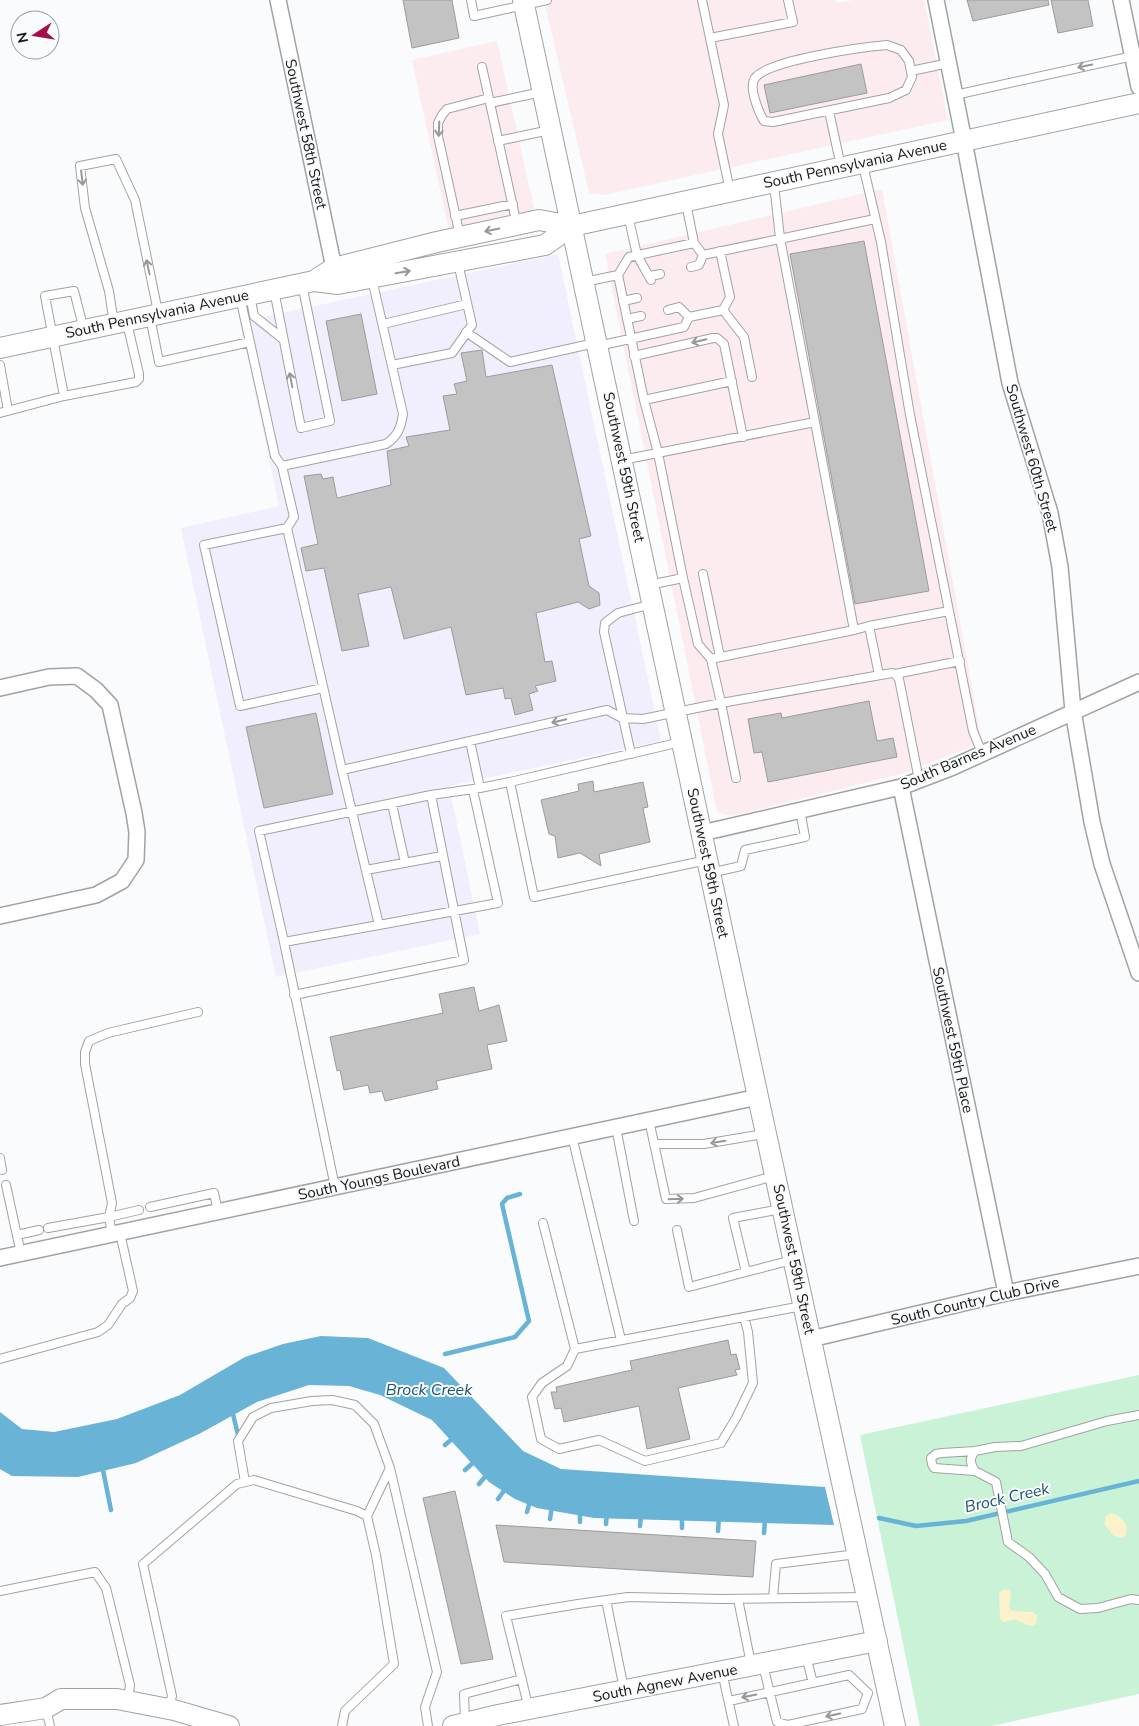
<svg xmlns="http://www.w3.org/2000/svg" width="1139" height="1726" viewBox="0 0 1139 1726" font-family="'Nunito Sans',sans-serif">
	<style>
		.commercial { fill: #fdecef }
		.medical { fill: #f1effd }
		.green { fill: #caf2d6 }
		.sand { fill: #fbf2cc }
		.water { fill: #68b3d6 }
		.lines { fill: none; stroke-linecap: round; stroke-linejoin: round }
		.stream { stroke: #68b3d6; stroke-width: 4.5 }
		.building { fill: #c4c3c4; stroke: #9c9b9c }
		.lane-casing { stroke: #a1a2a3; stroke-width: 10 }
		.street-casing { stroke: #a1a2a3; stroke-width: 18 }
		.secondary-casing { stroke: #a1a2a3; stroke-width: 22 }
		.lane { stroke: #fff; stroke-width: 8 }
		.street { stroke: #fff; stroke-width: 15 }
		.secondary { stroke: #fff; stroke-width: 20 }
		.oneway { stroke: #979797 }
		.labels { text-anchor: middle; dominant-baseline: central; stroke-width: 4; stroke-linejoin: round; paint-order: stroke }
		.street-label { font-size: 15px; fill: #171718; stroke: #fafbfc }
		.water-label { font-size: 16px; font-style: italic; fill: #19556d; stroke: #fafbfc }
	</style>
	<rect width="100%" height="100%" fill="#fafbfc"/>
	<path class="commercial" d="M544,0h292l1,3 16,-3h71l24,120 -344,75 -15,-2z
		M497,41l38,172 -86,18 -37,-171z
		M882,189l100,554 -78,30 -172,43 -15,-4 -112,-558z"/>
	<path class="medical" d="M558,254l103,487 -212,45 31,148 -204,43 -95,-449 98,-22 -39,-184z"/>
	<path class="green" d="M1139,1375v319l-148,32h-71l-60,-291z"/>
	<path class="sand" d="M1111,1513c10,3 18,11 15,22l-4,3 -8,-2 -9,-11v-8z
		M1009,1589l2,4 -2,14 3,4 21,1 4,4 -1,8 -3,2c-8,0 -10,-4 -17,-6 -4,-1 -9,2 -13,2l-3,-3 -1,-26 4,-3z"/>
	<path class="water" d="M321,1336l47,2 76,30 79,83 38,18 264,18 9,38 -240,-7 -57,-10 -22,-9 -26,-17 -57,-62 -52,-25 -31,-9 -40,-1 -52,17 -58,32 -63,29 -58,14 -66,-1 -12,-7v-57l22,17 32,3 63,-13 63,-24 65,-38 38,-13z"/>
	<g class="lines">
		<path class="stream" d="M445,1354l70,-17 14,-16 -27,-117 5,-6 13,-4
			M232,1410l7,29
			M445,1445l8,-7
			M102,1465l9,45
			M465,1470l10,-9
			M479,1484l9,-11
			M498,1499l8,-11
			M527,1512l3,-11
			M879,1518l37,8 50,-5 173,-40
			M550,1519l2,-13
			M580,1522v-11
			M606,1524l1,-11
			M640,1526l1,-11
			M682,1528v-11
			M718,1531l1,-14
			M764,1533l1,-13"/>
	</g>
	<path class="building" d="M403,0h49l7,38 -47,10z
		M967,0h81l1,5 -76,16z
		M1051,0h37l5,26 -35,7z
		M861,64l6,29 -97,20 -6,-28z
		M864,241l65,350 -74,13 -65,-350z
		M361,314l16,80 -35,7 -16,-80z
		M482,350l4,27 66,-12 39,171 -12,3 10,47 10,7 1,12 -11,4 -11,-7 -42,11 9,49 7,-1 4,20 -21,5 3,5 -9,3 4,16 -18,5 -4,-17 -6,1 -2,-11 -37,7 -15,-68 -47,12 -13,-52 -33,7 11,52 -27,5 -18,-83 -18,3 -5,-23 17,-4 -14,-68 17,-2 2,5 10,-2 4,21 54,-13 -4,-34 22,-5 -3,-9 44,-7 -7,-34 14,-2 -3,-10 13,-3 -6,-28z
		M869,701l8,40 16,-3 4,19 -129,25 -6,-30 -8,1 -6,-34 33,-6 1,5z
		M316,713l17,81 -69,14 -18,-81z
		M593,781l1,11 49,-10 5,25 -5,1 7,34 -51,12 2,12 -21,-13 -22,5 -3,-22 -6,-2 -8,-34 38,-9 -1,-7z
		M474,987l5,24 20,-6 8,36 -20,4 5,24 -56,12 2,8 -53,12 -3,-10 -12,2 -2,-8 -24,5 -4,-20 -3,1 -7,-34 113,-24 -4,-19z
		M728,1340l3,15 5,-1 4,15 -5,1 2,5 -59,13 12,51 -43,10 -8,-43 -75,16 -3,-14 -6,1 -4,-17h6l-1,-5 76,-17 -2,-9z
		M455,1491l38,168 -32,5 -38,-166z
		M496,1525l260,16 -3,36 -249,-15z"/>
	<g class="lines">
		<g class="lane-casing">
			<path id="lane" d="M471,0l3,16 73,-16
				M702,0l8,38 83,-16 -5,-22
				M710,38l14,67 -6,29 12,57
				M887,45l14,5 8,11 3,16 -6,13 -17,8 -116,24 -9,-1c-5,-8 -16,-34 -9,-43 13,-18 108,-31 132,-33z
				M482,67l35,158
				M911,71l38,-8
				M955,95l178,-39
				M490,103l52,-11
				M829,111l12,56
				M498,141l52,-11
				M863,165l18,77 29,173 39,196 -80,15
				M686,203l8,40
				M628,215l9,40 14,25
				M455,216l58,-12
				M460,236l-22,-100v-13l4,-8 5,-6 42,-11
				M691,267l8,-2 4,-10
				M650,276l10,-2
				M584,282l34,-7
				M274,290l27,138 29,-7 -28,-137
				M250,295l4,21 29,23
				M240,297l35,159 7,10 12,51 -7,11 55,242
				M623,301l14,-3
				M668,310l11,-3 10,10
				M723,310l21,27 8,40
				M150,317l9,45 91,-20
				M627,319l14,-3
				M114,324l-5,-33 -24,-83 -5,-42 36,-7 19,41 23,112
				M383,324l84,-20
				M466,332l44,30 85,-19
				M598,346l86,-19 5,-10 34,-7 7,-13 -10,-46
				M634,356l79,-18h4l7,6 19,93
				M0,365l8,46
				M392,365l60,-12 20,-28 -14,-62
				M64,396l-19,-100 29,-5 10,39
				M644,400l88,-19
				M0,413l64,-17 72,-14 3,-3v-5l-12,-51
				M622,460l193,-38 -35,-184 -6,-54
				M282,466l104,-22c12,-8 15,-17 17,-30l-31,-135
				M287,528l-83,17 36,161 83,-18
				M703,574l17,83
				M683,578l15,66 13,15 143,-29 -39,-208
				M649,585l34,-7 -25,-125 -14,-53 -26,-125 11,-18 65,-14 9,12 172,-36
				M949,611l24,120 9,22
				M854,630l15,-4 10,49
				M711,659l10,44 171,-30 3,1 4,5 20,101
				M895,674l65,-13
				M470,741l10,47 30,-6
				M681,742l-171,40 24,115 173,-37
				M631,754l-27,-122 1,-9 13,-10 34,-9
				M392,804l13,59
				M366,870l76,-14
				M710,873l31,-7 4,-16 60,-13 -5,-27
				M379,925l119,-22 -25,-113
				M284,942l-25,-111 172,-36
				M294,995l170,-35 -33,-165 49,-7
				M649,1120l17,79 28,-1 80,-22
				M616,1127l18,94
				M572,1136l49,204
				M654,1144h50l60,-10
				M0,1158l2,12
				M6,1185l15,69
				M335,1187l-51,-245 95,-17 -37,-155 265,-60 15,8 21,1 78,-16 15,75
				M150,1207l64,-14 4,19
				M781,1209l-48,9 13,54 46,-12
				M139,1210l-30,7 3,-14 -27,-139v-12l4,-11 19,-8 90,-21
				M543,1223l32,126 227,-43
				M48,1228l61,-11 3,17
				M677,1230l12,57 57,-15
				M17,1235l22,-5
				M575,1349l-8,17 -25,17 -10,14 9,42 18,10 40,-9 46,21 76,-18 15,-25 17,-35 -5,-51 -4,-15
				M0,1359l98,-27 10,-7 14,-21 8,-6 3,-7 -13,-58
				M1139,1415l-32,6 -86,25 -26,1 -20,4 -33,2 -6,1 -5,4 1,6 2,4 41,3 21,11 12,60 21,15 16,17 13,23 22,12 18,-1 33,-9 8,1
				M975,1471c-5,-8 -6,-12 0,-20
				M245,1482l-7,-41 15,-24 18,-9 41,-7 20,-1 23,5 19,19 16,44 47,204 -12,35 3,19
				M367,1516l23,-48
				M0,1591l95,-19 11,16 24,97 -2,14
				M773,1598l3,-34 81,-10
				M738,1599l13,65
				M606,1600l18,89
				M806,1656l7,27
				M763,1665l14,57 11,3 74,-16 6,-16
				M722,1672l12,54
				M729,1701l120,-26 19,18
				M169,1707l3,-11 -29,-132 94,-80 17,-4 103,31 10,5 9,39 18,109 -49,47 -3,15
				M46,1708l4,18
				M529,1709l-23,-93 72,-12 50,-7 93,2 144,-2
				M465,1722l-1,-28 58,-15"/>
		</g>
		<g class="street-casing">
			<path id="street" d="M278,0l56,268
				M936,0l28,141 46,242 40,130 10,54 13,144 19,111 10,42 37,109
				M1121,0l18,87
				M0,688l49,-11 28,-1 19,14 14,15 24,108 3,19 -1,28 -14,21 -26,14 -96,21
				M901,787l105,506
				M702,833l199,-46 52,-20 186,-85
				M0,1258l758,-161
				M811,1339l195,-46 133,-27"/>
		</g>
		<g class="secondary-casing">
			<path id="secondary" d="M523,0l235,1097 137,629
				M314,281l20,-13 103,-26 102,-22 33,6 567,-123
				M0,348l314,-67 24,3 207,-39 27,-19
				M0,1715l46,-7 15,-9h56l57,11 55,16
				M453,1726l45,-11 379,-74"/>
		</g>
		<use href="#lane" class="lane"/>
		<use href="#street" class="street"/>
		<use href="#secondary" class="secondary"/>
	</g>
	<defs><path id="oneway-shaft" d="M-6 0H5M1.5-3L5.5 0L1.5 3" fill="none" stroke-width="1.6" stroke-linecap="round" stroke-linejoin="round" transform="scale(1.25)"/></defs>
	<g class="oneway">
		<use href="#oneway-shaft" transform="translate(1085 66) rotate(168)"/>
		<use href="#oneway-shaft" transform="translate(439 129) rotate(93)"/>
		<use href="#oneway-shaft" transform="translate(82 178) rotate(83)"/>
		<use href="#oneway-shaft" transform="translate(492 230) rotate(168)"/>
		<use href="#oneway-shaft" transform="translate(148 267) rotate(-102)"/>
		<use href="#oneway-shaft" transform="translate(403 272) rotate(-10)"/>
		<use href="#oneway-shaft" transform="translate(699 341) rotate(167)"/>
		<use href="#oneway-shaft" transform="translate(291 380) rotate(-101)"/>
		<use href="#oneway-shaft" transform="translate(559 721) rotate(167)"/>
		<use href="#oneway-shaft" transform="translate(718 1142) rotate(170)"/>
		<use href="#oneway-shaft" transform="translate(676 1199) rotate(-2)"/>
		<use href="#oneway-shaft" transform="translate(749 1696) rotate(168)"/>
		<use href="#oneway-shaft" transform="translate(833 1715) rotate(168)"/>
	</g>
	<g class="labels">
		<g class="street-label">
			<text transform="translate(306 134) rotate(78)">Southwest 58th Street</text>
			<text transform="translate(855 164) rotate(-12)">South Pennsylvania Avenue</text>
			<text transform="translate(157 314) rotate(-12)">South Pennsylvania Avenue</text>
			<text transform="translate(1032 458) rotate(74)">Southwest 60th Street</text>
			<text transform="translate(624 467) rotate(78)">Southwest 59th Street</text>
			<text transform="translate(968 757) rotate(-23)">South Barnes Avenue</text>
			<text transform="translate(708 863) rotate(78)">Southwest 59th Street</text>
			<text transform="translate(953 1040) rotate(78)">Southwest 59th Place</text>
			<text transform="translate(379 1178) rotate(-12)">South Youngs Boulevard</text>
			<text transform="translate(794 1259) rotate(78)">Southwest 59th Street</text>
			<text transform="translate(975 1301) rotate(-13)">South Country Club Drive</text>
			<text transform="translate(665 1683) rotate(-11)">South Agnew Avenue</text>
		</g>
		<g class="water-label">
			<text x="429" y="1390">Brock Creek</text>
			<text transform="translate(1007 1498) rotate(-13)">Brock Creek</text>
		</g>
	</g>
	<g transform="translate(35 35) rotate(258)"><circle r="24" fill="#fafbfc" stroke="#9fa0a1"/>
	<path d="M0-4L9 19L0 12L-9 19Z" fill="#a5104b"/>
	<text y="-8" font-size="14" font-weight="bold" text-anchor="middle" fill="#171718">N</text>
	</g>
</svg>
